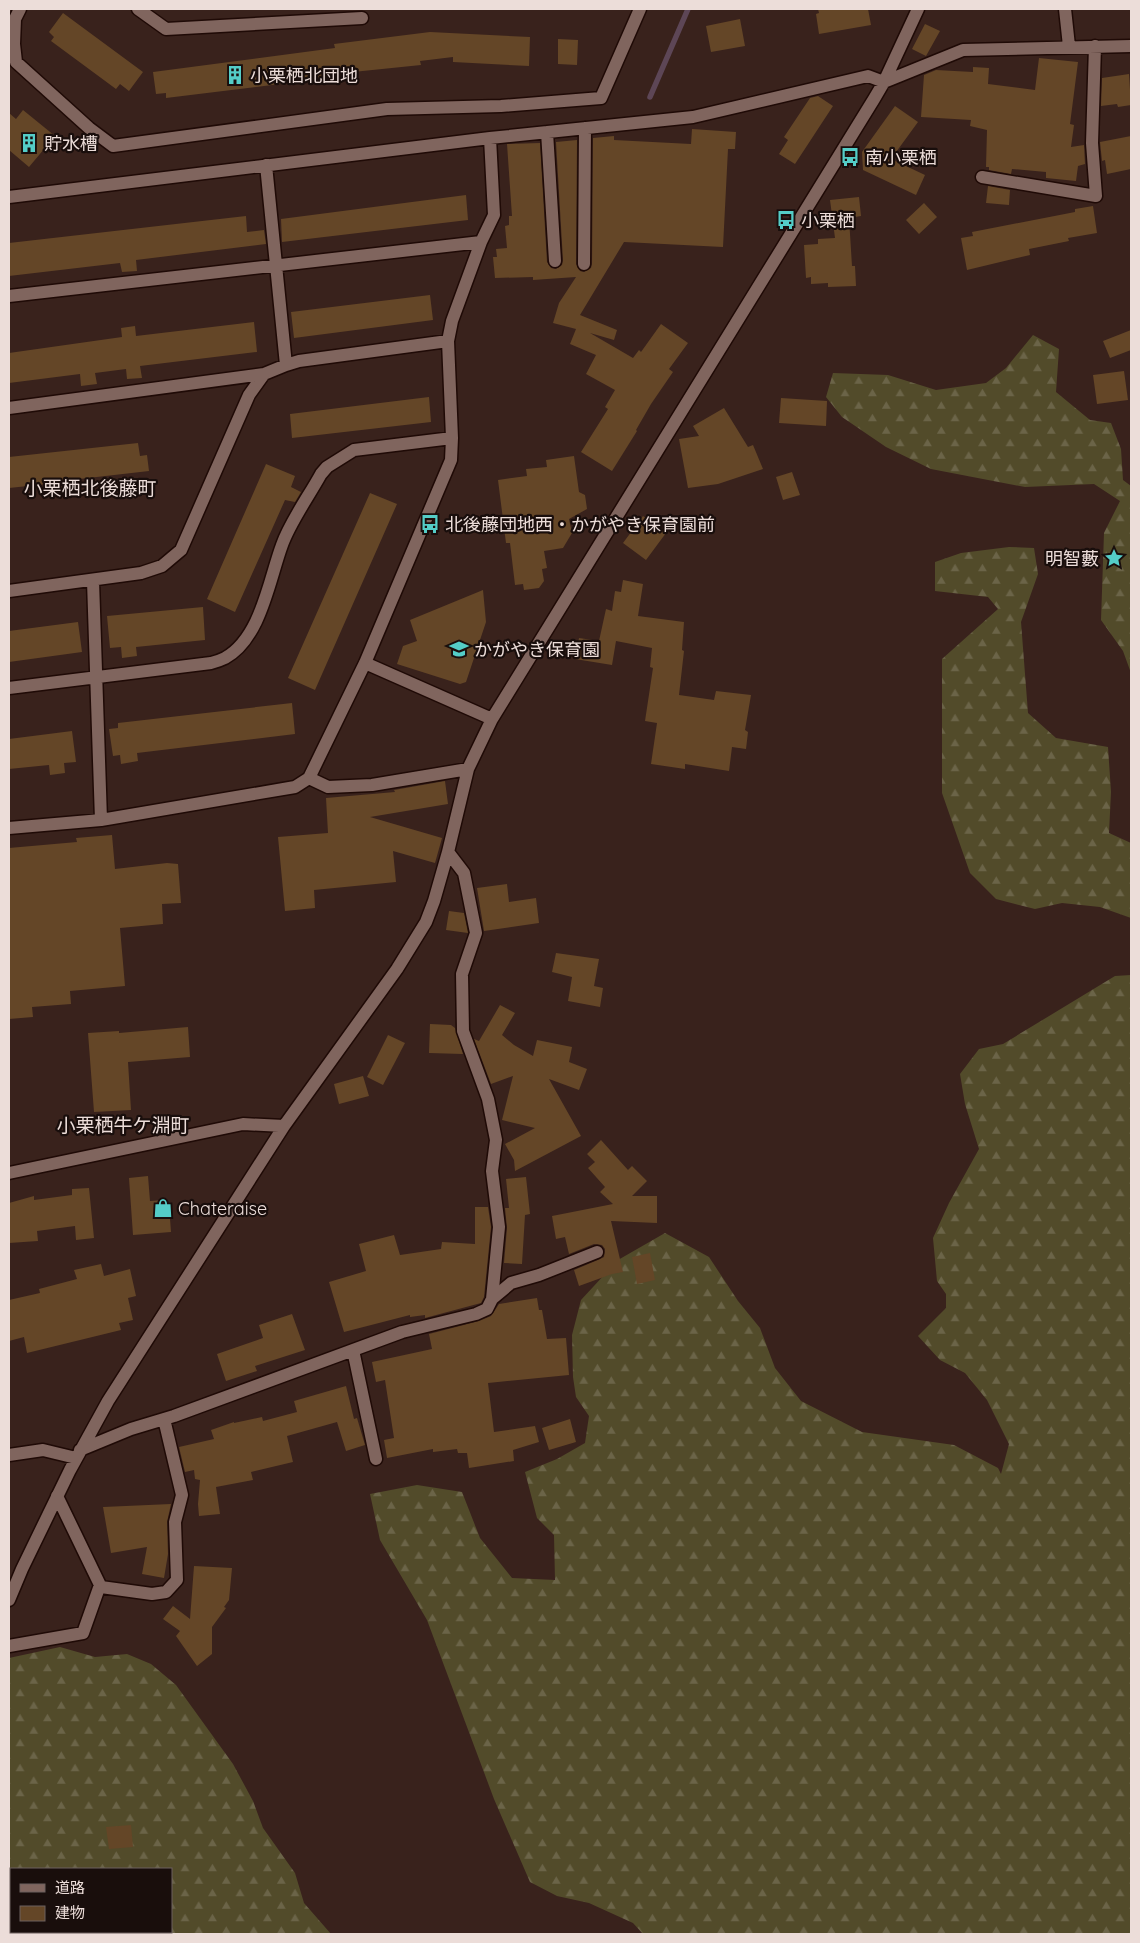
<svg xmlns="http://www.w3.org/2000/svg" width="1140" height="1943" viewBox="0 0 1140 1943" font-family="Quicksand,'Noto Sans JP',sans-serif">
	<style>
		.forest { fill: url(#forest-firs); fill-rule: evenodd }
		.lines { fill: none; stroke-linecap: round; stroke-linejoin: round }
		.stream { stroke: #5d4656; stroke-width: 5.5 }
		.building { fill: #644627 }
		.minor-casing { stroke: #1f0a06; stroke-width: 15 }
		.minor { stroke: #80655e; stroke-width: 12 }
		.labels { text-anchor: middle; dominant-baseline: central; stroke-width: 4.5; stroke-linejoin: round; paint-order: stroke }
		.poi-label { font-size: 18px; fill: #ecddd9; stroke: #190e0c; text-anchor: start }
		.neighbourhood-label { font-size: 19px; fill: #ecddd9; stroke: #190e0c }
	</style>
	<defs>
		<pattern id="forest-firs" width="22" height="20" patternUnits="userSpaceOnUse" patternTransform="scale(1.25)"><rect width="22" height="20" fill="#524b2a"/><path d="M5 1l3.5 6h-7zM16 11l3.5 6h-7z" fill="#6b6448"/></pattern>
	</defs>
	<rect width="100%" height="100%" fill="#39221c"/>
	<path class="forest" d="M1033,335l26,14 -3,43 34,28 21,3 10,26 2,31 8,6v187l-8,-22 -22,-31 3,-87 16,-32 -26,-17 -69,3 -94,-18 -45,-22 -44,-30 -16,-20 7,-24 55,2 48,15 50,-7 20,-15z
		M1009,547l25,1 4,26 -17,48 7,91 28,25 52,9 3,45 -2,41 22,10v75l-31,-11 -38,-4 -27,6 -39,-10 -26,-26 -28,-80v-134l56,-50 -10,-12 -53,-6v-29l26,-9z
		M1131,975v959h-488l-10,-11 -44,-20 -32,-7 -27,-14 -36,-83 -67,-179 -47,-80 -10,-46 47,-9 45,7 18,46 32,40 43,2 -1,-45 -17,-17 -12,-46 32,-13 28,-16 4,-27 -13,-19 -3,-20 -1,-42 9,-35 37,-40 47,-27 44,24 29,44 22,27 15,40 26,33 61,31 92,13 44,23 3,6 8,-30 -22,-44 -22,-27 -25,-13 -22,-24 28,-28v-14l-9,-13 -4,-43 16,-35 30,-54 -14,-45 -5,-30 19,-25 24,-5 112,-68z
		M60,1647l35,10 32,-3 24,10 25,21 57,79 20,37 10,27 32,45 9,30 27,31h-322v-276zM11,1869h160v63h-160z"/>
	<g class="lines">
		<path class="stream" d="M650,97l38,-88"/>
	</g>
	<path class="building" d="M818,9h50l3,16 -52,9 -3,-20 3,-1z
		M63,13l80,59 -14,19 -9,-7 -4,5 -65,-48 3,-4 -5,-5z
		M740,19l5,27 -34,6 -5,-26z
		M925,24l15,7 -14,25 -14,-7z
		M430,32l100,5 -1,29 -76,-4v-5l-33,4 1,4 -68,7v2l-73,10 -114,14v-5l-10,1 -3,-22 182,-24 -1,-4z
		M558,39l20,1 -1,25 -19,-1z
		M1039,58l39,4 -8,62 4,1 -3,22 13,-2 1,19 -7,2 -2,15 -30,-3v-6l-34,-3 -1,5 -22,-4v-3h-3l1,-37 -17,-4 1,-6 -50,-3 3,-42 12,-5 37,2v-5l16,1 -1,16 47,6z
		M1129,74l2,31 -13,2 -1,-3 -16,2 1,-28z
		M818,96l15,10 -38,58 -16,-10 9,-14 -4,-3 26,-39z
		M895,106l23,16 -27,37 34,16 -9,20 -53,-25 -1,-18z
		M23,110l32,26 -26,31 -20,-17v-37l7,6z
		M692,129l44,3 -1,17h-7l-5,98 -99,-5 -44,73 37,15 -3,10 -24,-7 43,25 6,-8 2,2 20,-28 27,19 -19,26 4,3 -22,32 -15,26 1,1 -25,40 -31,-19 27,-43 -3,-2 10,-17 -29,-16 10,-19 -26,-11 6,-15 -23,-6 6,-20 17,-26 -43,3v-3l-38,1 -2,-21h4l-1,-8 11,-1 -2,-22 4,-1v-9h3l-5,-72 33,-1 7,119 4,6 5,1 6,-4 1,-5 -7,-118 21,-2 -1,124 4,7 4,1 7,-4 1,-4 1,-126 21,-2v4l77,4z
		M1131,136v33l-24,5 -2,-14 -3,1 -2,-19z
		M988,186l22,4 -1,15 -23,-2z
		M466,195l2,25 -186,22 -1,-23z
		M859,197l2,19 -12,2 3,48h3l1,20 -28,1v-4l-17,1v-7l-5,1 -2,-33 14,-1v-5l17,-1 -5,-38z
		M924,203l13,14 -18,17 -13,-14z
		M1093,206l4,27 -29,5 1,3 -40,8 1,6 -63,15 -6,-32 12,-2 -1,-4 103,-20v-3z
		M246,216l1,16 17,-2 2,14 -130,16 1,11 -15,1 -2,-9 -111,13v-33z
		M430,295l3,25 -139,18 -3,-26z
		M254,322l3,30 -117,14 2,12 -15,1 -1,-10 -31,4 2,11 -16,2 -1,-12 -71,9v-30l113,-16 -1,-9 14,-2 1,10z
		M1131,330v20l-21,8 -7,-17z
		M1124,371l4,29 -31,4 -4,-29z
		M429,397l2,25 -139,16 -2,-24z
		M781,398l46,3 -1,25 -47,-3z
		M724,408l24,39 5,-2 10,24 -45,15 -30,4 -9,-49 20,-3 -6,-10z
		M138,443l2,13 7,-1 2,16 -87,10 1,13 -15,1 -1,-11 -38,4v-31z
		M574,456l5,36 6,3 2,14 -18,10 3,14 -9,15 -19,3 3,17 -5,1 2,12 -5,7 -15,2 -1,-6 -8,1 -5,-42h-4l-8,-63 29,-4 -1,-7 21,-2 -1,-7z
		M266,464l29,12 -4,11 10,5 -6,10 -10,-2 -50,112 -28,-13z
		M792,472l8,23 -17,5 -7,-23z
		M370,493l27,11 -82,186 -27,-12z
		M643,516l23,17 -20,27 -23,-17z
		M623,580l20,4 -5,32 46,6 -2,28 2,1 -5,44 35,5 2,-9 35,4 -6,35 3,2 -2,17 -14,-2 -3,24 -44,-7v5l-34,-5 6,-41 -12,-2 8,-53 -3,-1 2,-19 -36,-7 -4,24 -37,-6 4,-21 20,3 7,-32 6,2 3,-20 6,1z
		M483,590l3,32 -20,60 -6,2 -63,-20 6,-18 14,-5 -7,-21z
		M203,607l2,33 -69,7 1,9 -15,2 -1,-11 -11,1 -3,-32z
		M78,622l4,30 -73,10v-31z
		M292,703l3,31 -158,19 1,8 -17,3 -1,-9 -7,1 -4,-27 9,-1v-5z
		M72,731l4,31 -12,1 1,10 -15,2 -1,-10 -40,4v-30z
		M445,781l3,23 -78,13 72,21 -7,25 -42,-12 3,31 -82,8 1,18 -30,3 -7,-74 50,-4 -2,-35 69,-6 -1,-2z
		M112,835l3,34 52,-6 11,1 3,39 -19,1 1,20 -43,4 5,58 -55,5 1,13 -39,3 1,10 -24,2v-171l68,-6 -1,-4z
		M507,884l2,18 27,-4 3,25 -55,8 -7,-43z
		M449,911l15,2 4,20 -22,-3z
		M556,953l43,6 -5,27 9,2 -3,19 -32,-6 4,-24 -20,-5z
		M500,1005l15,8 -13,22 12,10 19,11 4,-16 35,7 -3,15 18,7 -8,21 -30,-11 32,57 -66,35 -1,-11 -9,-16 30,-16 -33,-8 11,-44 -22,8 -17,-45 5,2z
		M430,1024l21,1 4,3 8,26 -34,-1z
		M188,1027l2,30 -62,5 3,48 -37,2 -6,-79 31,-2v2z
		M388,1035l17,8 -22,42 -16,-8z
		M363,1076l6,20 -30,8 -5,-20z
		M601,1140l27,30 4,-4 15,15 -15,15h25v27l-46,-2 12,51 -11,2 -33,12 -5,-16 26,-11 4,-2 1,-8 -3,-4 -8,-1 -25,10 -4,-17 -9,2 -4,-23 61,-12 -13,-12 5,-5 -17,-19 7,-6 -8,-8z
		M148,1176l2,25 14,-1v5h5l2,27 -38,3 -4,-57z
		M526,1177l4,37 -5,1 -3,49 -18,-1 3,-35 -2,-20h4l-3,-29z
		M89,1188l5,50 -18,2 -1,-14 -38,5 1,10 -29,2v-40l25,-7v4l38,-5v-6z
		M475,1207h13l3,20 -7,70 -3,6 -56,15v-3l-15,2v-2l-66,17 -15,-50 37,-11 -7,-27 35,-9 6,20 41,-6 1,-7 33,2z
		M650,1253l5,27 -18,4 -5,-27z
		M101,1264l3,12 26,-7 6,27 -8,2 5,22 -14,3 2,7 -94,23 -3,-16 -15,4v-41l31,-7 -1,-4 38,-10 -3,-9z
		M537,1298l2,12h3l5,29 19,-1 3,37 -81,8 6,49 41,-6 4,16 -26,8 1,11 -45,7 -2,-15h-9l-1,-4 -24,3v-3l-46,9 -3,-18 10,-2 -9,-58 -9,2 -4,-20 60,-13 -3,-15 50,-13 12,-5 8,-12z
		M292,1314l13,36 -50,16 2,5 -31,10 -9,-27 46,-16 -4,-13z
		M346,1386l8,33 3,-1 8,27 -19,6 -9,-29 -50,14 6,26 -42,10 2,8 -37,7 4,27 -21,2 -1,-12 2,-24 -5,-1 -1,-9 -9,2 -6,-25 35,-8 -3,-9 23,-8v1l28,-6 1,4 34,-9 -3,-11z
		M570,1419l6,23 -27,8 -7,-22z
		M171,1504l-4,18 1,32 -4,24 -22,-4 5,-27 -36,6 -8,-46z
		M194,1566l38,2 -3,32 -5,7 2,1 -14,19v27l-15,12 -21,-30 4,-5 -17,-12 10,-13 17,13z
		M131,1825l2,22 -24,2 -3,-22z"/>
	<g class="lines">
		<g class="minor-casing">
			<path id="minor" d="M20,9l-5,10 -1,25 2,18 73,66 24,18 274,-37 114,-3 100,-8 39,-89
				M138,9l28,20 196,-11
				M1065,9l4,37
				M547,132l8,129
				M266,165l20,200
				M982,177l114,19 -4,-53 3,-97
				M9,197l481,-59 203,-21 175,-41 16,6 79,-32 168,-4
				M584,264l1,-136
				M9,296l472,-54
				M9,408l255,-34 22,-9 13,-4 149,-20
				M93,581l8,239
				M9,591l132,-18 21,-7 19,-16 68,-155 15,-21
				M365,663l127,56
				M9,688l202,-25c4,-1 10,-3 14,-5 36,-20 44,-78 57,-113 8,-23 27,-49 39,-71l6,-7 27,-17 98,-12
				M309,778l19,9 44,-2 96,-16
				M9,828l92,-8 194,-33 14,-9 56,-115 86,-203 1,-22 -4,-97 4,-20 29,-79 13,-27 -4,-77
				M9,1173l234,-49 41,2
				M492,1299l19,-16 28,-8 58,-23
				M353,1350l23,109
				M80,1450l51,-21 43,-13 228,-84 74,-18 11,-5 5,-10 7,-72 -7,-56 4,-31 -8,-41 -25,-68 -1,-57 14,-41 -12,-60 -16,-21
				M9,1455l34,-5 33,8
				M57,1496l44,91 51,7 14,-2 11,-12 -2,-58 7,-27 -18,-76
				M9,1600l13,-31 48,-99 38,-69 176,-275 113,-157 29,-47 8,-21 14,-49 20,-83 24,-50 382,-620 10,-17 34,-73
				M9,1646l74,-13 17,-48"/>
		</g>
		<use href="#minor" class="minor"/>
	</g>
	<defs>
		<g id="building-bare" transform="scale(1.5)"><path d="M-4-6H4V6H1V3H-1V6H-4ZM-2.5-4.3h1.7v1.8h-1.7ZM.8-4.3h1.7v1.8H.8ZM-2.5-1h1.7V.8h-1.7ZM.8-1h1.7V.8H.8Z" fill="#54cdc7" stroke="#190e0c" stroke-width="2.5" paint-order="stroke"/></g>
		<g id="bus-bare" transform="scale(1.5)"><path d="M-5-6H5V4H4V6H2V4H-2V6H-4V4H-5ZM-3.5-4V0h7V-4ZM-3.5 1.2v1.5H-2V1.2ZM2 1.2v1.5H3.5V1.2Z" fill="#54cdc7" stroke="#190e0c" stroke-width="2.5" paint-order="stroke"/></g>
		<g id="sight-bare" transform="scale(1.5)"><path d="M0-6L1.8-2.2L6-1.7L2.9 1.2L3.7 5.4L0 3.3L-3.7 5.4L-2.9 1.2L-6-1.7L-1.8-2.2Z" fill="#54cdc7" stroke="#190e0c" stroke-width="2.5" paint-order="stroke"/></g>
		<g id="school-bare" transform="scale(1.5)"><path d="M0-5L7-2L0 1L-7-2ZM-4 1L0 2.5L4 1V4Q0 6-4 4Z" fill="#54cdc7" stroke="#190e0c" stroke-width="2.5" paint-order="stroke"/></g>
		<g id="shop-bare" transform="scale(1.5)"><path d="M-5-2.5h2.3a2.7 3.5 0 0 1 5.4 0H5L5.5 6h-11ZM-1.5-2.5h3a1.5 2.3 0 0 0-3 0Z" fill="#54cdc7" stroke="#190e0c" stroke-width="2.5" paint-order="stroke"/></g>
	</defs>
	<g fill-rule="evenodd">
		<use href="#building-bare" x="235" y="75"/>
		<use href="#building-bare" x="29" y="143"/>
		<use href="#bus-bare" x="850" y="157"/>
		<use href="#bus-bare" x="786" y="220"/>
		<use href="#bus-bare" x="430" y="524"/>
		<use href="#sight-bare" x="1114" y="558"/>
		<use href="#school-bare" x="459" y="649"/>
		<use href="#shop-bare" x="163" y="1208"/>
	</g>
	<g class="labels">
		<g class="poi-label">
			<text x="250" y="75">小栗栖北団地</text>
			<text x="44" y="143">貯水槽</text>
			<text x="865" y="157">南小栗栖</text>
			<text x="801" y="220">小栗栖</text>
			<text x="445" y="524">北後藤団地西・かがやき保育園前</text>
			<text x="1099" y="558" text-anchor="end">明智藪</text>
			<text x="474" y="649">かがやき保育園</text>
			<text x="178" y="1208">Chateraise</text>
		</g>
		<g class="neighbourhood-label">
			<text x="90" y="488">小栗栖北後藤町</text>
			<text x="123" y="1125">小栗栖牛ケ淵町</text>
		</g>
	</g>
	<rect width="1140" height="1943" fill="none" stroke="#ecddd9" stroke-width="20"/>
	<rect x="10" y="1868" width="162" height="65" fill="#190e0c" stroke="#6d615e"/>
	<rect x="20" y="1884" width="25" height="8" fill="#80655e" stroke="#6d615e"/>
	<text x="55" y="1893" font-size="15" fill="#ecddd9">道路</text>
	<rect x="20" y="1906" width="25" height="15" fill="#644627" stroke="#6d615e"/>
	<text x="55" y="1918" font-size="15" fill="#ecddd9">建物</text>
</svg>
